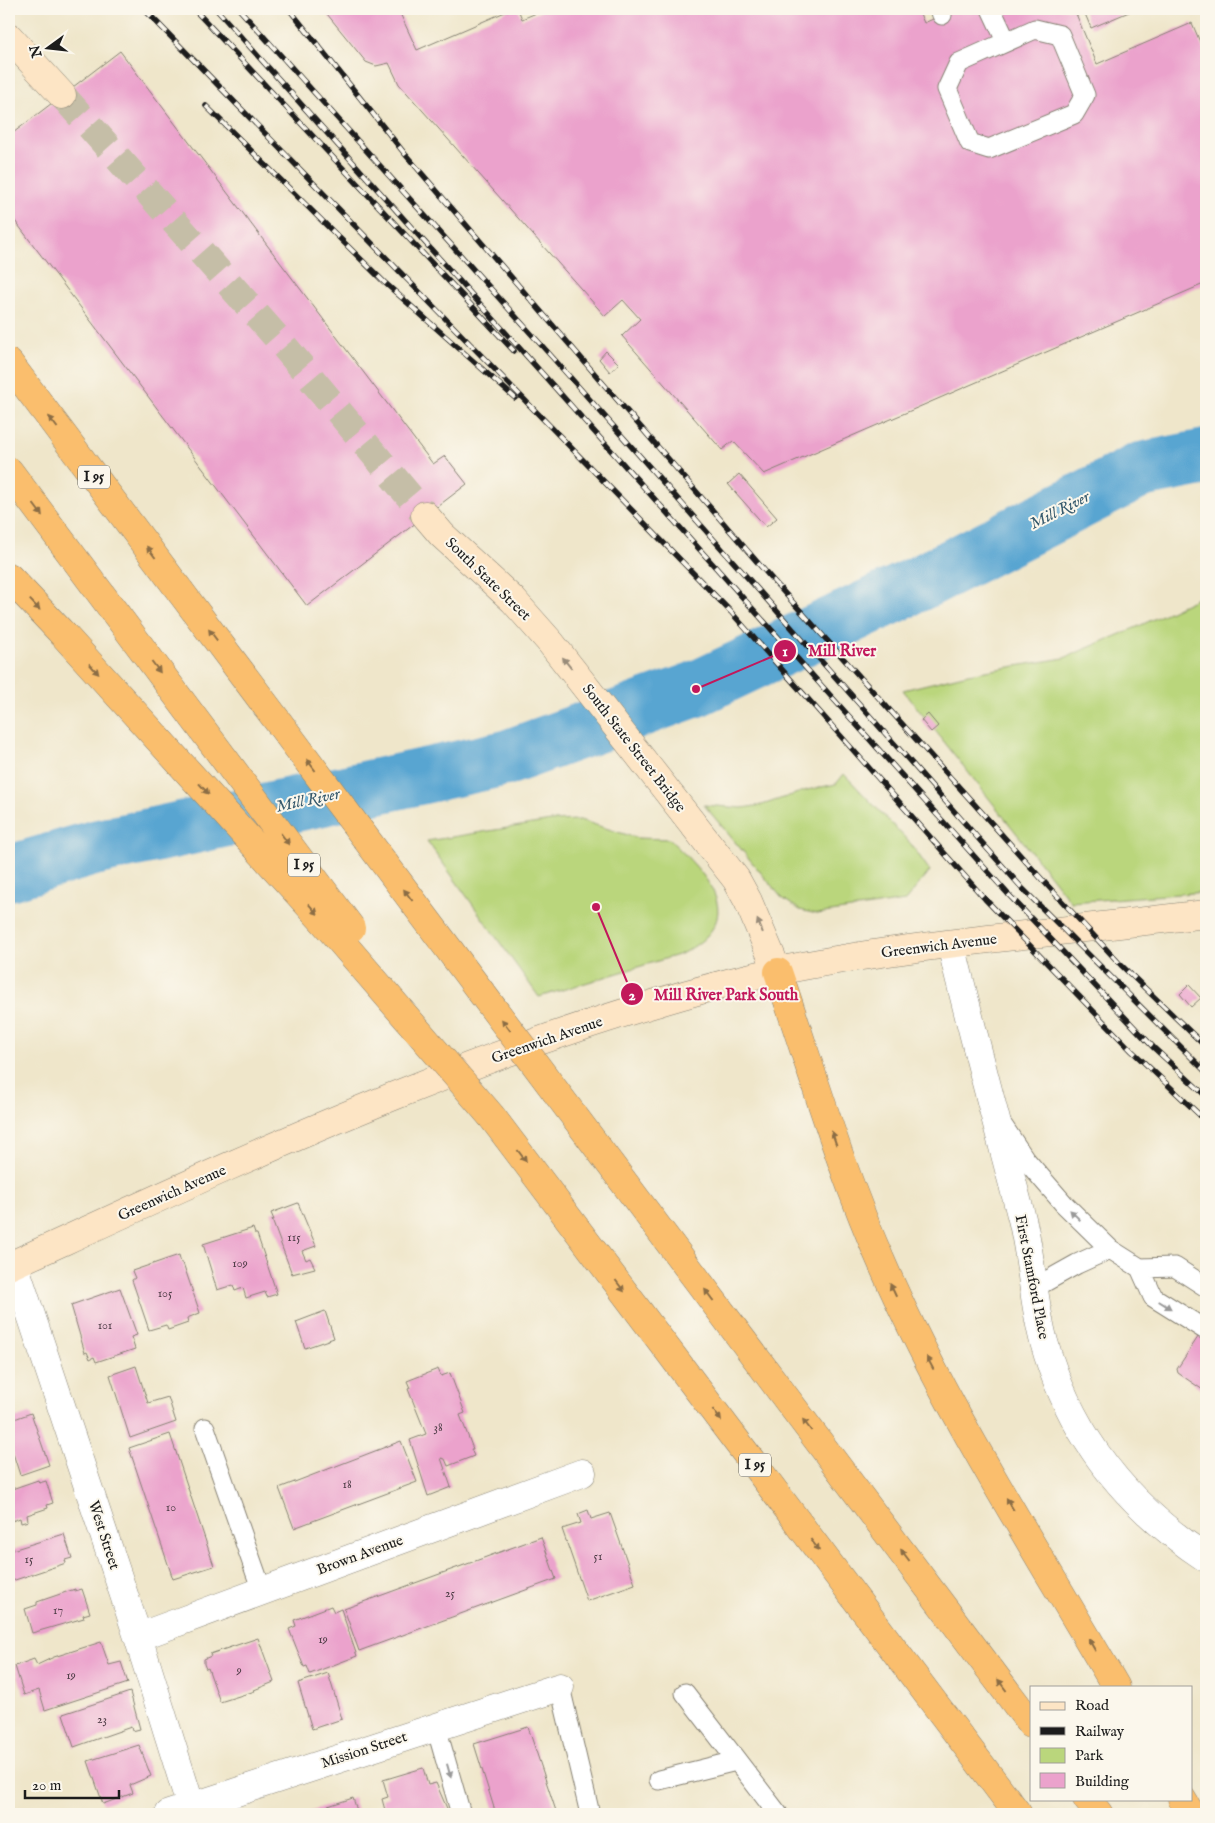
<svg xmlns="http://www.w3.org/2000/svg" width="1215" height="1823" viewBox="0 0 1215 1823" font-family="'IM FELL English',serif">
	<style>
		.green { fill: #bad67c; stroke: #6b794c }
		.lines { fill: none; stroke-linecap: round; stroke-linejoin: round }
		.river { stroke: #59a5d1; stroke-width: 56 }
		.building { fill: #eba2cc }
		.secondary-tunnel { stroke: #c5bea7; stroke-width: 28; stroke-dasharray: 28 14; stroke-linecap: butt }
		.service-casing { stroke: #868173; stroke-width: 21 }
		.minor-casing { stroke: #868173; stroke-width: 29 }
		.secondary-casing { stroke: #868173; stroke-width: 29 }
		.motorway-casing { stroke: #868173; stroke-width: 29 }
		.service { stroke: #fff; stroke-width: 19 }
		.minor { stroke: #fff; stroke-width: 28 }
		.secondary { stroke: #fde5c5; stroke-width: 28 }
		.motorway { stroke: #fabe6d; stroke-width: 28 }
		.rail-casing { stroke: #1c1c1c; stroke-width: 5.5 }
		.rail { stroke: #fbf7ec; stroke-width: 4; stroke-dasharray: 11; stroke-linecap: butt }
		.motorway-bridge-casing { stroke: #868173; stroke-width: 29; stroke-linecap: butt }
		.motorway-bridge { stroke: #fabe6d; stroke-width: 28 }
		.oneway { fill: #8b6d44 }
		.oneway2 { fill: #988b79 }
		.oneway3 { fill: #999 }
		.labels { text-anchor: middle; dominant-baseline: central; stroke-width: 4; stroke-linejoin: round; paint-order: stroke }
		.number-label { font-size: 12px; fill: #503e48 }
		.shield { fill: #fbf7ec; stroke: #5f5e5a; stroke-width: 1 }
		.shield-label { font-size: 14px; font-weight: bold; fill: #1c1c1c }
		.street-label { font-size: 15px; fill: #1c1c1c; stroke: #fbf7ec }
		.water-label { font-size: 16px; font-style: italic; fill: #375a6d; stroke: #fbf7ec }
		.leader { fill: none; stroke: #c2185b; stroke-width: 2 }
		.callout-dot { fill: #c2185b; stroke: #fbf7ec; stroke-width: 2 }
		.mark-label { font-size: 15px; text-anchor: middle; font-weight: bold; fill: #fff }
		.callout-label { font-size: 16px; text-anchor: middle; font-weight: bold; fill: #c2185b; stroke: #fbf7ec; stroke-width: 4; stroke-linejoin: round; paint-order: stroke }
	</style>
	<rect width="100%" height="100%" fill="#fbf7ec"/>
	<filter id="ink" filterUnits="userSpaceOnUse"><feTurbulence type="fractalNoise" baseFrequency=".02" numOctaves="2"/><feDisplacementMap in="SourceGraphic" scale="10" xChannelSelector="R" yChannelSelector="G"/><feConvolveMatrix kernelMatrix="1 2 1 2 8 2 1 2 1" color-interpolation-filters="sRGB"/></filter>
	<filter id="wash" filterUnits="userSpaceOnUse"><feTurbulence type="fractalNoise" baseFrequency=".0096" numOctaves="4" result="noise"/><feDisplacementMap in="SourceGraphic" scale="20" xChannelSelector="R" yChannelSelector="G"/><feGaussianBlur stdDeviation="1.12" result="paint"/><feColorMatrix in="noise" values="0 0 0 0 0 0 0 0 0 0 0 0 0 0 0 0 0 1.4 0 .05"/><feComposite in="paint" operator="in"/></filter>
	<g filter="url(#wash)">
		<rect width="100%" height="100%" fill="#efe6ca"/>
		<path class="green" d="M1206,594v298l-135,10 -168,-212 65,-16 96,-16 73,-31z
			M844,774l67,70 19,27 -25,30 -88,13 -17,-4 -18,-12 -78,-93 38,3 20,-3 45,-15 29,-6z
			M580,820l57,18 32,1c39,37 81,80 12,115l-142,43 -112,-156 124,-20z"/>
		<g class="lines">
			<path class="river" d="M9,873l85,-25 412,-90 190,-69 230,-109 215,-110 65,-13"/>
		</g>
		<g id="blocks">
			<path class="building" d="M323,9h75l19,41 95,-41h6l4,10 24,-10h372l6,14 32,-14h118l23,55 95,-41 14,33v227l-442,191 -31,-33 -11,9 -100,-114 18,-17 -17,-19 -18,16 -206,-232 -10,-21 -13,3 -10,-4z
				M1083,9h53l-45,19z
				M120,51l313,413 12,-8 22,28 -160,122 -298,-393v-77z
				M606,351l13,13 -9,8 -11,-13z
				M739,474l38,44 -11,9 -38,-43z
				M928,714l10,12 -7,6 -10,-12z
				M1189,985l12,13 -10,9 -11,-13z
				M298,1203l18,43 -14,5 4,9 4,-2 5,10 -23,6 -20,-54h2l-3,-7z
				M253,1228l2,6h2l20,60 -10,3 -2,-5 -19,6 -3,-10 -8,3 -2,-6 -16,5 -14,-46z
				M179,1255l2,8h2l17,50 -13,5 1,5 -20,7 -2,-5 -17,5 -17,-50 3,-2 -3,-7z
				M120,1288l17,47 -6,2 4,12 -39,13 -2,-5 -4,2 -3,-7 -2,1 -14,-48z
				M325,1311l9,27 -29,10 -9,-26z
				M1206,1325v67l-28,-19 -1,-4z
				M136,1366l12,37 20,-6 8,25 -46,16 -20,-63z
				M438,1369l3,7 9,-3 15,40 -5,2 13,34h-2l3,7 -26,10 -3,-7 -4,-1 10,29 -23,9 -18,-56 16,-6 -18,-45 2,-1 -3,-7z
				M9,1391l4,11 -4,1z
				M31,1413l18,52 -29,10 -11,-34v-20z
				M170,1434l44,132 -41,13 -44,-131z
				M401,1441l16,41 -123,46 -15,-40z
				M38,1480l1,3 7,-2 7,22 -6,2 1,3 -21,7 1,6 -7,2 -1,-5 -11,4v-32z
				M588,1510l3,9 19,-6 25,71 -48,17 -25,-72 19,-6 -3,-9z
				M64,1534l8,24 -7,2 1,3 -57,19v-31z
				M541,1537l15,42 -197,72 -15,-42z
				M75,1589v2l7,-2 8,24 -7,2 1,3 -52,15 -7,-24 12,-4v-3z
				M331,1606l3,6 7,-3 16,47 -47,18 -3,-8 -3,1 -15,-38 7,-3 -2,-6z
				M258,1638l16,44 -20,8 1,1 -35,11 -12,-34 -2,1 -2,-5v-5l7,-3 -1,-2z
				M101,1642l8,23 12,-3 7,21 -83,27 -6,-20 -15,5 -9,-29 19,-7 3,6 17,-8z
				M328,1673l14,46 -30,10 -14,-46z
				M130,1692l10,37 -8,2 -1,-4 -57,20 -11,-33z
				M528,1727l29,87h-61l-22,-70z
				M139,1745l12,31 -21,9 3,8 -30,11 -15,-43z
				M423,1768l5,17 8,-2 13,30 -63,1 -4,-15 6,-2 -5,-17z
				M353,1798l5,16h-55z"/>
		</g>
	</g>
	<g filter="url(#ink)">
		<use href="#blocks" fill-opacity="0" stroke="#868173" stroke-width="1"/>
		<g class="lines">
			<path class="secondary-tunnel" d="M62,95l217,245 146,175"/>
			<g class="service-casing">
				<path id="service" d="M940,9l2,6
					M991,9l15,32
					M1035,29l25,6 25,60 -11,19 -85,35 -19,-6 -23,-54 12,-26z
					M1003,1126l22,33 39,45 46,45 30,19 35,-1 31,20
					M1140,1268l13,29 51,32
					M1034,1288l43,-24 33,-15
					M205,1428l57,163
					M560,1687l30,127
					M685,1693l93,121
					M436,1727l25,87
					M659,1780l77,-19"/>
			</g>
			<g class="minor-casing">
				<path id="minor" d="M951,944c22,92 47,183 71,275 10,40 11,83 22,123 26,93 83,164 162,216
					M14,1264l124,373 53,170
					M138,1637l444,-164
					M169,1814l391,-127"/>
			</g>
			<g class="secondary-casing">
				<path id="secondary" d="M9,37l53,58
					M425,515l17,20 71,65 38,43 185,236 12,22 30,71
					M9,1266c235,-107 471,-219 722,-284 82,-21 166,-32 249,-42 76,-9 151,-18 226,-26"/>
			</g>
			<g class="motorway-casing">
				<path id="motorway" d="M9,363l171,228
					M9,471l107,143
					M9,577l53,56
					M778,972c34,99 63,200 106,296 64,146 152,281 232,419
					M556,1092l475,632
					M492,1117l526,697
					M1087,1799l12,15
					M1182,1799l9,15"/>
			</g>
			<use href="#service" class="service"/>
			<use href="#minor" class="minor"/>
			<use href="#secondary" class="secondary"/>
			<use href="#motorway" class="motorway"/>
			<g class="rail-casing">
				<path id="rail" d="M144,9l587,603 254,287 147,152 74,70
					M194,9l320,342
					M216,9l792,885 146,154 52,48
					M239,9l314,349 470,531 183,183
					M289,9l116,145 366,424 276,307 74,80 85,82
					M206,106l178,176 131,116"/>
			</g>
			<use href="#rail" class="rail"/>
			<g class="motorway-bridge-casing">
				<path id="motorway-bridge" d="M180,591l376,501
					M116,614l235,314
					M62,633l263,290 167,194"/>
			</g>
			<use href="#motorway-bridge" class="motorway-bridge"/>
		</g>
		<defs><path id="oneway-solid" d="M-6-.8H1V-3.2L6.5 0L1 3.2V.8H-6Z" transform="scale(1.25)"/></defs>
		<g class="oneway">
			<use href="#oneway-solid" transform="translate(53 422) rotate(-127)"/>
			<use href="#oneway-solid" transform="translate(38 510) rotate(53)"/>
			<use href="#oneway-solid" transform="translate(151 552) rotate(-127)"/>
			<use href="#oneway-solid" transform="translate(35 605) rotate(46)"/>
			<use href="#oneway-solid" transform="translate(213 635) rotate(-127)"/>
			<use href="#oneway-solid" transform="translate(156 667) rotate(53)"/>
			<use href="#oneway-solid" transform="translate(94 669) rotate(48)"/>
			<use href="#oneway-solid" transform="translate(311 765) rotate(-127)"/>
			<use href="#oneway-solid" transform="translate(204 789) rotate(48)"/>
			<use href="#oneway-solid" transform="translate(285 839) rotate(53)"/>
			<use href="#oneway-solid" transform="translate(408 895) rotate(-127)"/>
			<use href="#oneway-solid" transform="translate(313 909) rotate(48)"/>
			<use href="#oneway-solid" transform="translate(506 1025) rotate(-127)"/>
			<use href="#oneway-solid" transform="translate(834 1138) rotate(-109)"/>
			<use href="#oneway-solid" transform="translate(522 1156) rotate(53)"/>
			<use href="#oneway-solid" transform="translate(620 1286) rotate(53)"/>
			<use href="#oneway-solid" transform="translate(893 1290) rotate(-115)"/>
			<use href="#oneway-solid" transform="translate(709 1295) rotate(-127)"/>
			<use href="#oneway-solid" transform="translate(930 1363) rotate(-118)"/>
			<use href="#oneway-solid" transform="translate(717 1415) rotate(53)"/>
			<use href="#oneway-solid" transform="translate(807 1425) rotate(-127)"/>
			<use href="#oneway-solid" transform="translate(1010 1504) rotate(-120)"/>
			<use href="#oneway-solid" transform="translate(815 1545) rotate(53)"/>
			<use href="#oneway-solid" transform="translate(905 1555) rotate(-127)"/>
			<use href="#oneway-solid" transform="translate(1092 1645) rotate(-120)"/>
			<use href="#oneway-solid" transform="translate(1002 1685) rotate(-127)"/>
		</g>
		<g class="oneway2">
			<use href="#oneway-solid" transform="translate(567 663) rotate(-128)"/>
			<use href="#oneway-solid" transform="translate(760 926) rotate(-113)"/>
		</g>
		<g class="oneway3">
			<use href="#oneway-solid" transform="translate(1075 1215) rotate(-135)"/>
			<use href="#oneway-solid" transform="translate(1165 1305) rotate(32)"/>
			<use href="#oneway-solid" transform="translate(449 1771) rotate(74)"/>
		</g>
	</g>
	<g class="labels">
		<g class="number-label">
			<text x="294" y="1237">115</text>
			<text x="240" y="1263">109</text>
			<text x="165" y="1293">105</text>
			<text x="105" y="1325">101</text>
			<text x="438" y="1427">38</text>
			<text x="347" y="1484">18</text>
			<text x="171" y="1507">10</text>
			<text x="598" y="1556">51</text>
			<text x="29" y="1559">15</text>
			<text x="450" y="1593">25</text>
			<text x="58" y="1610">17</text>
			<text x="323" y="1639">19</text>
			<text x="239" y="1670">9</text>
			<text x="71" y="1675">19</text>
			<text x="102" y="1719">23</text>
		</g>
		<g class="shield">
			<rect x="78" y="465.5" width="32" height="23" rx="4"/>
			<rect x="288" y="853.5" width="32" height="23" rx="4"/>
			<rect x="739" y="1453.5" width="32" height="23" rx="4"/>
		</g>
		<g class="shield-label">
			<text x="94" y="477">I 95</text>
			<text x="304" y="865">I 95</text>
			<text x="755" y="1465">I 95</text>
		</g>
		<g class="street-label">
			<text transform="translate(488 579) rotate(44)">South State Street</text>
			<text transform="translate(634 748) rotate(52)">South State Street Bridge</text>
			<text transform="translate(939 946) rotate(-7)">Greenwich Avenue</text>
			<text transform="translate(547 1040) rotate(-19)">Greenwich Avenue</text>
			<text transform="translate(172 1193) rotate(-24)">Greenwich Avenue</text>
			<text transform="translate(1032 1277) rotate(79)">First Stamford Place</text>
			<text transform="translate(104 1535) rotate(72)">West Street</text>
			<text transform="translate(360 1555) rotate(-20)">Brown Avenue</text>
			<text transform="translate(364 1750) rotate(-18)">Mission Street</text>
		</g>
		<g class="water-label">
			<text transform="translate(1060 511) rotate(-27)">Mill River</text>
			<text transform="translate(308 801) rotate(-12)">Mill River</text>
		</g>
	</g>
	<path class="leader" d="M696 689L785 651M596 907L632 994"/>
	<g class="callout-dot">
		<circle cx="696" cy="689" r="5"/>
		<circle cx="596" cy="907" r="5"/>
		<circle cx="785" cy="651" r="12"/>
		<circle cx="632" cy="994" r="12"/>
	</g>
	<g class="mark-label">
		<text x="785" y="656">1</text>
		<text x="632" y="1000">2</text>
	</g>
	<g class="callout-label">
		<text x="842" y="656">Mill River</text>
		<text x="726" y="1000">Mill River Park South</text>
	</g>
	<rect width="1215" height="1823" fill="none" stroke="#fbf7ec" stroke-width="30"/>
	<rect x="1030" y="1686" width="162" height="115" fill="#fbf7ec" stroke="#a29f99"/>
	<rect x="1040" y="1702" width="25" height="8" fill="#fde5c5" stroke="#a29f99"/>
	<text x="1075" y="1710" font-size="15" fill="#1c1c1c">Road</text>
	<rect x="1040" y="1727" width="25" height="8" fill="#1c1c1c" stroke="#a29f99"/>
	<text x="1075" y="1736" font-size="15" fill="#1c1c1c">Railway</text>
	<rect x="1040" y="1748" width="25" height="15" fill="#bad67c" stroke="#a29f99"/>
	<text x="1075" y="1760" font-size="15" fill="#1c1c1c">Park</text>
	<rect x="1040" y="1773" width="25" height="15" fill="#eba2cc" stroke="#a29f99"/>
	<text x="1075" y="1786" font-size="15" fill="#1c1c1c">Building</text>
	<g transform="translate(48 48) rotate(255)" stroke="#fbf7ec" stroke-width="4" paint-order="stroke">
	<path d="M0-4L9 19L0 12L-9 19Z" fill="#1c1c1c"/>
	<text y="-8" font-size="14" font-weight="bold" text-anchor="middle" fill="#1c1c1c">N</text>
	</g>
	<path d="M25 1790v8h94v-8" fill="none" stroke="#1c1c1c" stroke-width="2.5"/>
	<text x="32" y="1790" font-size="15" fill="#1c1c1c" stroke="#fbf7ec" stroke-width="4" paint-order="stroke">20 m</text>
</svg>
